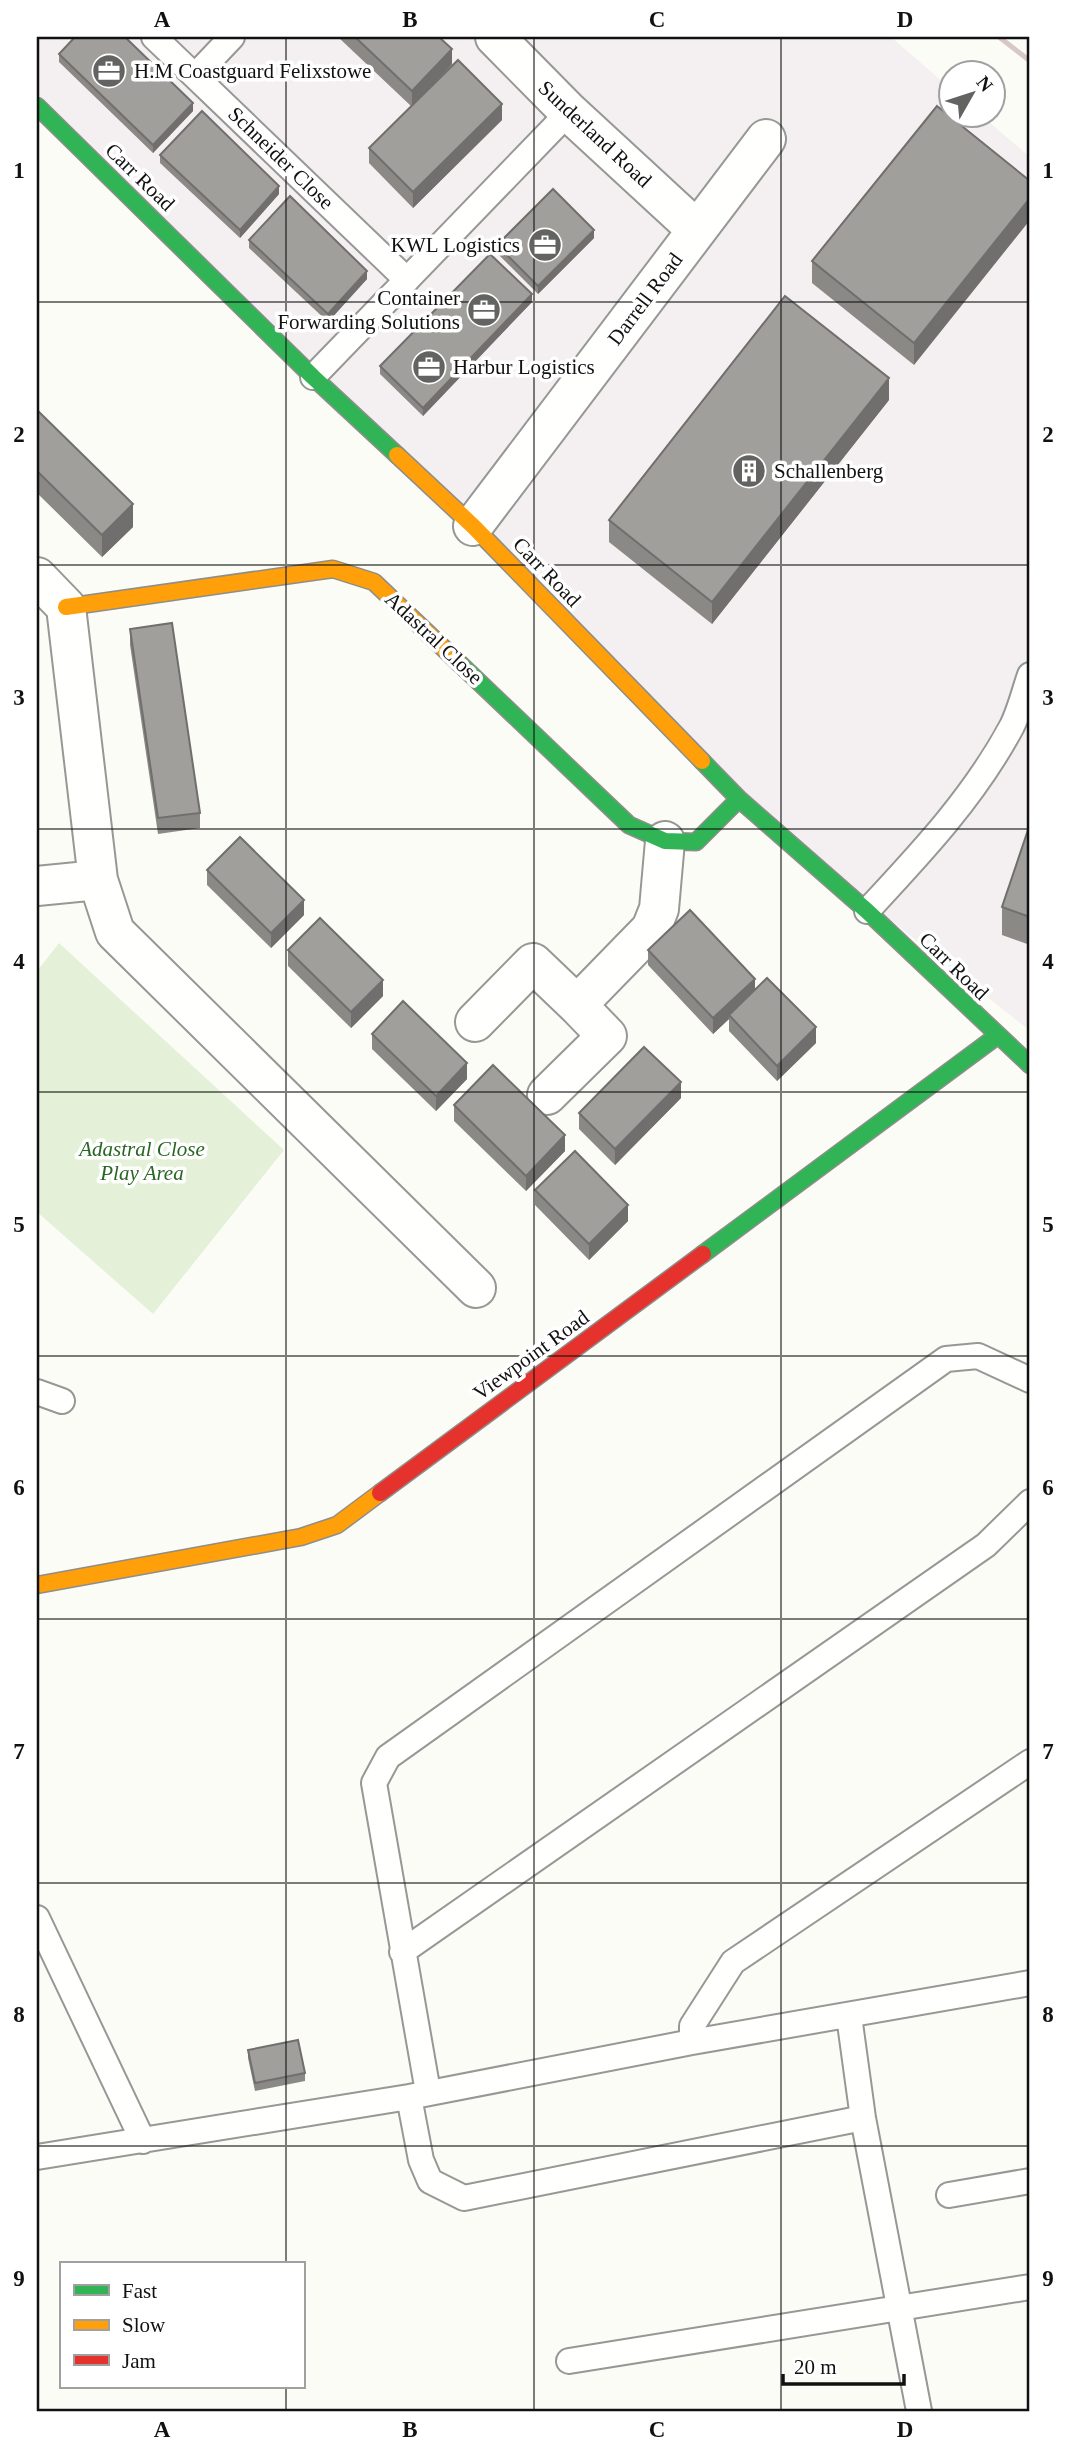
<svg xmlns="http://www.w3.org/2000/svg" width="1067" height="2448" viewBox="0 0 1067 2448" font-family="'Times New Roman',serif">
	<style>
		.industrial { fill: #f4f0f2 }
		.green { fill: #e4f1d8 }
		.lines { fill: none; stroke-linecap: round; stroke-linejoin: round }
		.lane-casing { stroke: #979795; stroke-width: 28 }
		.street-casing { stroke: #979795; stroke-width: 42 }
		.fast-casing { stroke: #8d8d8b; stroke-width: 19 }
		.slow-casing { stroke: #8d8d8b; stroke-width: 19 }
		.jam-casing { stroke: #8d8d8b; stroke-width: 19 }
		.lane { stroke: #fffffe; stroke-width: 24 }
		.street { stroke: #fffffe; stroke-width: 38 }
		.fast { stroke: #30b455; stroke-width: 16 }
		.slow { stroke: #ff9f0a; stroke-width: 16 }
		.jam { stroke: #e5322d; stroke-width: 16 }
		.rail { stroke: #d7c8c7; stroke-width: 5 }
		.wall { fill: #8a8986 }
		.shaded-wall { fill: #706f6d }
		.building { fill: #a09f9c; stroke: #706f6d; stroke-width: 2 }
		.grid { fill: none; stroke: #111; stroke-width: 2; stroke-opacity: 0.55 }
		.labels { text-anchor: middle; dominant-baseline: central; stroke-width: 7; stroke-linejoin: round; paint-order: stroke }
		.poi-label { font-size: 21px; fill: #111; stroke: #fff; text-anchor: start }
		.street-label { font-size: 21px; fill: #111; stroke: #fff }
		.park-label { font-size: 21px; font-style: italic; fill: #296624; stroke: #fff }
		.neatline { fill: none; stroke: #111; stroke-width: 2.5 }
		.grid-label { font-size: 23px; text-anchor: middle; font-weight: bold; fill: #111 }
	</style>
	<rect width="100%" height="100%" fill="#fcfcf7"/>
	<path class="industrial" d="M37,37h854l60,52v27h31l48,41v874l-291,-232 -702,-693z"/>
	<path class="green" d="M59,943l225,207 -131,164 -116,-102v-241z"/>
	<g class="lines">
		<g class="lane-casing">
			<path id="lane" d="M154,37l253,243
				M195,76l37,-39
				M313,377l256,-265
				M867,911c54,-58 107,-114 145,-185 8,-16 12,-34 18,-51
				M37,1392l25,9
				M37,1918l106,223
				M402,1952l584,-407 44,-43
				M849,2016l14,102 56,293
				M692,2042v-16l41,-64 297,-200
				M428,2092l-54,-309 14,-26 558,-398 32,-3 52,24
				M409,2097l12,63 9,21 34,17 399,-80
				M37,2157l372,-60 283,-55 338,-59
				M949,2195l81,-14
				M569,2361l461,-74"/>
		</g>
		<g class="street-casing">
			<path id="street" d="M495,37l74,75 128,118
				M473,526l293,-387
				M37,577l29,30 32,273 -61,6
				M98,880l17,52 361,356
				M475,1022l58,-59 44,42
				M547,1095l60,-59 -30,-31 74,-76 8,-20 6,-68"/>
		</g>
		<g class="fast-casing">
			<path id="fast" d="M37,106l276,271 84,78
				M458,662l171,163 36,16 31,1 43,-43
				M702,761l37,38 128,112 163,154
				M703,1254l294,-218"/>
		</g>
		<g class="slow-casing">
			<path id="slow" d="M397,455l76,71 229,235
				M66,607l267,-38 41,13 84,80
				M37,1585l264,-48 36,-12 43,-32"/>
		</g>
		<g class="jam-casing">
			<path id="jam" d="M380,1493l323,-239"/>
		</g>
		<use href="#lane" class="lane"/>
		<use href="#street" class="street"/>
		<use href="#fast" class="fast"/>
		<use href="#slow" class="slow"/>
		<use href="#jam" class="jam"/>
		<path class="rail" d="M999,37l31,24"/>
	</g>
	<path class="wall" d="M338,37h101l13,27 -17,19 67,37 -89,88 -44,-45v-15l42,-42z
		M59,54l134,57 -40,42 -94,-91z
		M937,106l-23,259 -102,-82v-22z
		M160,155l119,39 -39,44 -80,-75z
		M594,238l-56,56 -41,-41v-8z
		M249,240l118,39 -39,43 -79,-74z
		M532,302l-109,114 -43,-42v-8z
		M889,400l-177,224 -103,-82v-22z
		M37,410l96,117 -31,30 -65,-64z
		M130,629l70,184v15l-42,6 -28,-189z
		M1030,824v121l-28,-10v-28z
		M207,870l97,45 -33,33 -64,-63z
		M288,950l95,46 -32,32 -63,-62z
		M648,950l107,40 61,53 -39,38 -48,-50v-12l-16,15 -65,-69z
		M372,1034l95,45 -31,32 -64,-62z
		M681,1098l-66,67 -36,-36v-16z
		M454,1105l111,46 -39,40 -72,-70z
		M535,1190l93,31 -39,39 -54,-55z
		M248,2050l57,23v8l-50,10 -7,-33z"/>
	<path class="shaded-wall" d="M452,49v15l-40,43v-16z
		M193,103v8l-40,42v-8z
		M502,104v16l-89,88v-16z
		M279,186v8l-39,44v-8z
		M1030,198v22l-116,145v-22z
		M594,230v8l-56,56v-8z
		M367,271v8l-39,43v-8z
		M532,294v8l-109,114v-8z
		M889,378v22l-177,224v-22z
		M133,504v23l-31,30v-22z
		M304,900v15l-33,33v-15z
		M755,979v15l-26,21v4l-16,15v-16z
		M383,980v16l-32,32v-16z
		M816,1027v16l-39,38v-15z
		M467,1063v16l-31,32v-15z
		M681,1082v16l-66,67v-16z
		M565,1135v16l-39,40v-15z
		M628,1205v16l-39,39v-16z"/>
	<path class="building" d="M75,37h50l68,66 -40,42 -94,-91z
		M355,37h84l13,12 -40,42z
		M458,60l44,44 -89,88 -44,-44z
		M937,106l93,75v17l-116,145 -102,-82z
		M202,111l77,75 -39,44 -80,-75z
		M553,189l41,41 -56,56 -41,-41z
		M290,196l77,75 -39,43 -79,-74z
		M490,254l42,40 -109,114 -43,-42z
		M785,296l104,82 -177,224 -103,-82z
		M37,410l96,94 -31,31 -65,-64z
		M172,623l28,190 -42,5 -28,-189z
		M1030,824v93l-28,-10z
		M240,837l64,63 -33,33 -64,-63z
		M690,910l65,69 -42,39 -65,-68z
		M320,918l63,62 -32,32 -63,-62z
		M767,978l49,49 -39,39 -48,-51z
		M403,1001l64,62 -31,33 -64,-62z
		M644,1047l37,35 -66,67 -36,-36z
		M493,1065l72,70 -39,41 -72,-71z
		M575,1151l53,54 -39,39 -54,-54z
		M298,2040l7,33 -50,10 -7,-33z"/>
	<path class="grid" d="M286,37v2227M534,37v2374M781,37v2374M37,302h993M37,565h993M37,829h993M37,1092h993M37,1356h993M37,1619h993M37,1883h993M37,2146h993M286,2387v24"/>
	<defs>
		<g id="office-disc" transform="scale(1.75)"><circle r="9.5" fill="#636362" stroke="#fff"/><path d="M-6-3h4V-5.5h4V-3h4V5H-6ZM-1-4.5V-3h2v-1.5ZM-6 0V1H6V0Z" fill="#fff"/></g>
		<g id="building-disc" transform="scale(1.75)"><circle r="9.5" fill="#636362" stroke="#fff"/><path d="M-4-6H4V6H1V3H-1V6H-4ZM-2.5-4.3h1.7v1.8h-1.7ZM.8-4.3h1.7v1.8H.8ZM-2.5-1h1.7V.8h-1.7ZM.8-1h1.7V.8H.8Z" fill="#fff"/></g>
	</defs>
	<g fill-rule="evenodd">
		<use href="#office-disc" x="109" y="71"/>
		<use href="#office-disc" x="545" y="245"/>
		<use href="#office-disc" x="484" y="310"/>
		<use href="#office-disc" x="429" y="367"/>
		<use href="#building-disc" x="749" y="471"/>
	</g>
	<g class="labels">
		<g class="poi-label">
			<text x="134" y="71">H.M Coastguard Felixstowe</text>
			<text x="520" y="245" text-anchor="end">KWL Logistics</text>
			<text x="460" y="298" text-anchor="end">Container<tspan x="460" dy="24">Forwarding Solutions</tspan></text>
			<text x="453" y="367">Harbur Logistics</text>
			<text x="774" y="471">Schallenberg</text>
		</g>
		<g class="street-label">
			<text transform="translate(595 134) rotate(43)">Sunderland Road</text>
			<text transform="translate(281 158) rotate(44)">Schneider Close</text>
			<text transform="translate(140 177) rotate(44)">Carr Road</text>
			<text transform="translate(645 299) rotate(-53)">Darrell Road</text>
			<text transform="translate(547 572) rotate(46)">Carr Road</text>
			<text transform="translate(434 638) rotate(43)">Adastral Close</text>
			<text transform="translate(954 966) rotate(44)">Carr Road</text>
			<text transform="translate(531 1355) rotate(-36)">Viewpoint Road</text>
		</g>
		<g class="park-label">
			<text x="142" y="1149">Adastral Close<tspan x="142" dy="24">Play Area</tspan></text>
		</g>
	</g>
	<rect width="1067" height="2448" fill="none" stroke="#ffffff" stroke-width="77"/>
	<rect x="60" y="2262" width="245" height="126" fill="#ffffff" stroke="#a0a0a0" stroke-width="2"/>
	<rect x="74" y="2285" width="35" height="10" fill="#30b455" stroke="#a0a0a0" stroke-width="2"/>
	<text x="122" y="2298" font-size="21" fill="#111111">Fast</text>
	<rect x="74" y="2320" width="35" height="10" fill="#ff9f0a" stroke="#a0a0a0" stroke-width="2"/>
	<text x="122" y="2332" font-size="21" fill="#111111">Slow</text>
	<rect x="74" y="2355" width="35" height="10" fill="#e5322d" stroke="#a0a0a0" stroke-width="2"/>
	<text x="122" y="2368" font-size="21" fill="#111111">Jam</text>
	<g transform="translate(972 94) rotate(51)"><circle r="33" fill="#ffffff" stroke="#a0a0a0" stroke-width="2"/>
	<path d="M0-5L12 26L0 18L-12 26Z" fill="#636362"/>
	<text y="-10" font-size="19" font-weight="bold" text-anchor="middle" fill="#111111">N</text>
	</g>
	<path d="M783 2374v10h121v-10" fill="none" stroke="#111111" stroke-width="3.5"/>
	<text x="794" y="2374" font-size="21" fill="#111111" stroke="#ffffff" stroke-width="5" paint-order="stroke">20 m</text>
	<rect x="38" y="38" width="990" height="2372" class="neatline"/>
	<g class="grid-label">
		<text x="162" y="27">A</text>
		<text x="410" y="27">B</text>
		<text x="657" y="27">C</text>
		<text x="905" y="27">D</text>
		<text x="19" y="178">1</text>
		<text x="1048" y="178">1</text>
		<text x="19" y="442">2</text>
		<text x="1048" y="442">2</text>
		<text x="19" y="705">3</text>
		<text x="1048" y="705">3</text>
		<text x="19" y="969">4</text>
		<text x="1048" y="969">4</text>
		<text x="19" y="1232">5</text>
		<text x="1048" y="1232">5</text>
		<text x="19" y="1495">6</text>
		<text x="1048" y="1495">6</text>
		<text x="19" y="1759">7</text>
		<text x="1048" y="1759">7</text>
		<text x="19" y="2022">8</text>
		<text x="1048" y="2022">8</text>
		<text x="19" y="2286">9</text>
		<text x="1048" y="2286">9</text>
		<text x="162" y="2437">A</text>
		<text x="410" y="2437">B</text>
		<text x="657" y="2437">C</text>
		<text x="905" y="2437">D</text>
	</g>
</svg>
